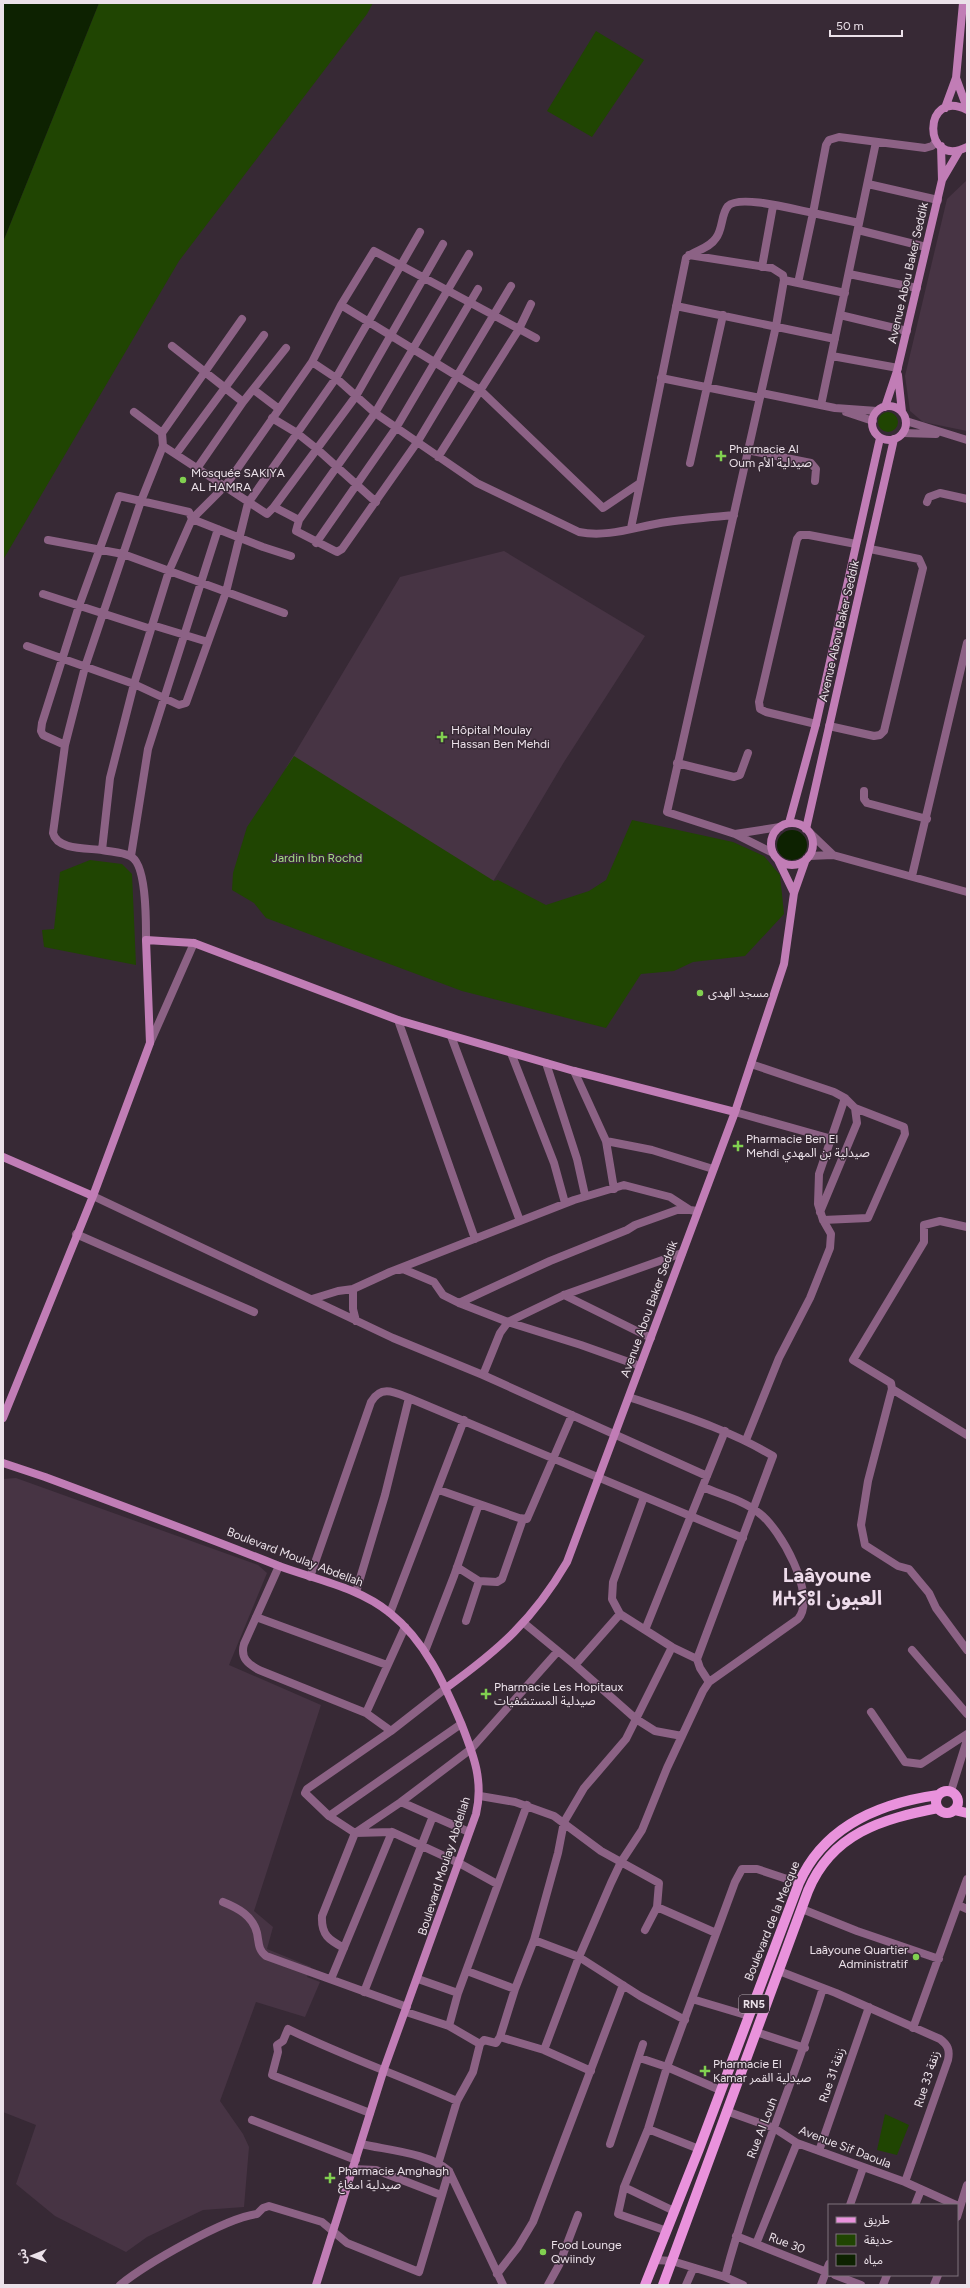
<svg xmlns="http://www.w3.org/2000/svg" width="970" height="2288" viewBox="0 0 970 2288" font-family="Figtree,'Noto Sans Arabic','Noto Sans Tifinagh',sans-serif">
	<style>
		.built { fill: #473444 }
		.green { fill: #204502 }
		.water { fill: #0d2201 }
		.lines { fill: none; stroke-linecap: round; stroke-linejoin: round }
		.street { stroke: #8c6285; stroke-width: 8 }
		.secondary { stroke: #c17db6; stroke-width: 8 }
		.primary { stroke: #e992dc; stroke-width: 10 }
		.poi-dot { fill: #81d050; stroke: #372935; stroke-width: 1.5 }
		.labels { text-anchor: middle; dominant-baseline: central; stroke-width: 3; stroke-linejoin: round; paint-order: stroke }
		.shield { fill: #372935; stroke: #b5aab3; stroke-width: 1 }
		.shield-label { font-size: 11px; font-weight: bold; fill: #ebe1e9 }
		.street-label { font-size: 12px; fill: #ebe1e9; stroke: #372935 }
		.poi-label { font-size: 12px; fill: #ebe1e9; stroke: #372935; text-anchor: start }
		.park-label { font-size: 12px; fill: #a3de82; stroke: #372935 }
		.town-label { font-size: 20px; font-weight: bold; fill: #eedceb; stroke: #372935 }
	</style>
	<rect width="100%" height="100%" fill="#372935"/>
	<path class="built" d="M967,180v251l-44,-9 -13,-11 -5,-35 42,-177z
		M504,551l141,85 -81,126 -76,128 -202,-122 114,-191z
		M16,1478l242,87 9,8 -38,92 92,40 -67,206 19,16 -6,22 44,18 -4,10 13,5 -15,35 -49,-15 -36,99 23,33 6,13 -5,60 -41,3 -56,27 -21,15 -71,-36 -39,-32 20,-59 -33,-13v-633z"/>
	<path class="green" d="M99,3h274l-6,11 -188,247 -176,299v-318z
		M596,31l48,29 -52,77 -45,-26z
		M878 422a10 10 0 1 1 20 0a10 10 0 1 1-20 0Z
		M294,756l200,125 4,-1 48,25 43,-14 17,-11 26,-60 101,22 31,14 16,19 4,39 -39,42 -52,6 -19,9 -33,3 -35,54 -144,-37 -196,-73 -12,-15 -22,-13 1,-17 14,-46z
		M90,860l32,4 10,10 4,91 -92,-18 -2,-17 12,-1 6,-57z
		M885,2114l24,11 -12,30 -20,-5z"/>
	<path class="water" d="M3,3h96l-96,239z
		M777 845a15 15 0 1 1 30 0a15 15 0 1 1-30 0Z"/>
	<g class="lines">
		<path class="street" d="M868,184l70,16
			M858,230l68,17
			M689,255l83,13 11,7 1,5 -8,46 -109,486 68,22
			M762,267l11,-61
			M849,274l68,14
			M784,280l61,13
			M798,283l15,-70 46,10
			M341,305l139,85 123,118 37,-25
			M676,306l159,33
			M840,315l67,16
			M172,346l71,56
			M832,356l66,12
			M312,362l24,16 39,35 102,70 102,49c30,6 58,-6 88,-10 22,-3 45,-5 67,-7
			M661,378l99,20
			M254,390l25,19
			M761,393l74,15 42,3
			M821,405l55,-263
			M134,412l28,21 1,13 104,68 7,-7 25,13 -3,11 41,21 5,-3 76,-108 93,-155
			M846,412l27,9
			M272,418l25,15 20,16 59,53
			M906,421l61,19
			M162,433l80,-114
			M903,433l33,1
			M747,450l64,13 5,6 -1,12
			M176,454l88,-119
			M438,457l81,-128 12,-25
			M690,463l33,-148
			M198,467l45,-65 43,-54
			M927,502l2,-5 11,-4 27,6
			M274,507l82,-111 87,-152
			M299,520l76,-107 94,-159
			M631,528l55,-270c9,-8 23,-9 30,-20 7,-9 5,-24 12,-32 12,-12 68,4 85,7l13,-68 3,-5 10,-3 86,11 7,-2 4,-4
			M48,540l75,14 161,59
			M316,543l80,-115 82,-139
			M43,594l108,35
			M152,625l56,17
			M27,646l107,38 45,21 7,-2 40,-111 22,-89 88,-125 84,-146
			M816,724l-50,-12 -6,-3 -1,-7 38,-163 3,-4h9l47,9
			M829,726l45,10 6,-1 4,-4 39,-163 -4,-9 -49,-10
			M65,745l-22,-10 -2,-4 1,-8 37,-117 40,-110 70,16 3,7 71,28 28,9
			M677,763l57,14 6,-2 8,-22
			M864,791v8l3,4 60,16
			M102,850c-15,-2 -45,0 -49,-17l12,-88 20,-78 56,-166 22,-55
			M773,853l-38,-19 45,-7
			M833,855l134,37
			M131,856l17,-107 70,-220
			M809,856l24,-1 -23,-22
			M912,876l55,-233
			M146,940c0,-17 1,-77 -16,-84 -8,-4 -19,-4 -28,-6l8,-72 24,-94 35,-113 23,-52 34,-34 86,-123 29,-57 33,-54 162,87
			M398,1020l77,219
			M451,1036l69,185
			M150,1043l44,-100
			M511,1053l43,110 11,40
			M546,1063l31,96 8,36
			M751,1064l83,28 11,6 10,10 2,15 -37,89
			M574,1071l32,70 8,48
			M735,1112l97,27
			M606,1141l46,9 61,19
			M93,1196l300,142 90,37 224,101
			M823,1220l45,-2 37,-84 -1,-7 -49,-19
			M76,1234l178,78
			M399,1270l4,-1 31,13 9,13 16,8 49,19 73,23 59,21
			M353,1289v20l3,12
			M564,1295l87,43
			M312,1299l26,-8 15,-2 37,-17 184,-72 50,-15 46,12 20,13 7,1
			M459,1303l91,-42 77,-31 8,-5 42,-15h13
			M483,1375l17,-42 8,-11 56,-27 118,-42
			M892,1389l-1,-6 -38,-23 71,-118v-17l16,-4 27,6
			M629,1397c49,17 99,32 144,59l-76,203 3,9 9,14
			M967,1435l-75,-46 -24,92 -7,44 4,20 33,21 11,3 20,24 7,15 31,42
			M746,1440l33,-82 31,-60 20,-50 1,-14 -8,-14 -5,-16 1,-30 26,-76
			M439,1490l80,28 8,1 45,-104
			M279,1566l-35,78c-4,14 4,20 15,26l107,43 25,18
			M457,1567l22,14
			M310,1577l61,-175c10,-17 23,-10 38,-4
			M356,1592l29,-97 24,-97 334,140
			M390,1613l74,-193
			M256,1617l131,48
			M466,1621l13,-40 18,1 5,-3 21,-60
			M524,1623l51,42 61,54 19,12 27,5
			M645,1630l80,-199
			M672,1647l25,12
			M912,1650l55,64
			M425,1651l29,-75 25,-72
			M575,1665l45,-51
			M446,1688l-55,43 -84,58 -2,4 24,23 26,17 37,-1 67,31 38,21
			M871,1712l34,50 16,2 46,-30
			M366,1713l39,-86
			M951,1791l16,-51
			M480,1796l35,6 39,14 47,35 58,32 -2,24 -12,23
			M401,1802l68,30
			M329,1816l132,-92
			M223,1902c15,6 30,14 34,31 2,10 1,17 9,23l141,51
			M958,1905l9,4
			M657,1907l59,26
			M802,1909l55,22 82,28
			M534,1940l45,17 61,39 45,24
			M344,1948c-15,-8 -23,-13 -22,-32l33,-83 46,-31 70,-53 87,-98
			M467,1971l48,18
			M779,1971l57,22 104,46c8,6 10,11 8,21l-43,122
			M331,1979l61,-147
			M418,1979l40,14
			M364,1992l69,-176
			M692,1999l57,17
			M406,2012l43,14 31,18 4,-4 12,3 4,-6 44,13 47,21
			M449,2026l9,-33 69,-188
			M913,2028l54,-149
			M756,2032l49,16
			M500,2037l15,-48 19,-49 24,-87 6,-31 20,-34 42,-49 46,-92 -52,-33 -8,-15 1,-17 31,-85
			M544,2050l35,-93 32,-74 10,-21 21,-32 25,-62 36,-77 6,-9 89,-63c20,-23 -18,-91 -39,-106 -16,-13 -38,-18 -56,-26
			M640,2058l27,9 53,23
			M726,2111l48,17 23,15 108,39 51,23
			M370,2113l-98,-38 6,-23 -1,-7 6,-4 5,-12c55,27 113,47 169,72
			M252,2120l104,40
			M648,2129l51,20
			M361,2144c25,6 69,9 88,27l54,114
			M610,2144l33,-100
			M819,2151l50,-144
			M438,2164l19,-63 16,-29 7,-28
			M352,2169l24,1 65,25
			M624,2187l50,24
			M850,2205l13,-37
			M915,2205l6,-15
			M957,2217l10,-32
			M667,2231l-49,-17 6,-27 24,-58 19,-62 68,-185 7,-13h15l42,14
			M736,2236l93,37
			M756,2244l41,-101
			M656,2260l16,1 53,16 18,8
			M497,2274l21,-27 15,-25 90,-237
			M835,2275l26,10
			M725,2277c26,-99 68,-192 98,-289
			M120,2285c26,-21 105,-67 137,-71l6,-6 6,-2 53,16 25,21 72,29 30,-101
			M548,2285l11,-20 19,-50
			M686,2285l7,-16
			M821,2285l8,-21
			M883,2285l4,-10
			M934,2285l4,-10"/>
		<path class="secondary" d="M956,78l11,30
			M945,108l11,-30 7,-75
			M967,110c-45,-23 -45,60 0,37
			M942,180l17,-29
			M898,375l4,37
			M872 423a17 17 0 1 1 34 0a17 17 0 1 1-34 0Z
			M885,407l12,-36 45,-191 -1,-34
			M789,823l27,-99 64,-286
			M771 844a21 21 0 1 1 42 0a21 21 0 1 1-42 0Z
			M806,829l88,-390
			M778,860l16,33
			M3,1157l90,39
			M3,1418l90,-222 57,-153 -4,-103 48,3 204,77 176,51 161,41
			M3,1463l42,14c78,29 156,58 234,89 38,14 79,21 111,47 35,28 54,70 71,110 12,31 23,57 15,91l-92,255 -68,216
			M446,1688c54,-39 87,-68 121,-126l168,-450 49,-148 10,-71 12,-34"/>
		<path class="primary" d="M936 1802a11 11 0 1 1 22 0a11 11 0 1 1-22 0Z
			M954,1810l13,3
			M645,2285l54,-136 100,-266c25,-57 81,-80 139,-88
			M663,2285l145,-394c24,-58 74,-72 130,-83"/>
	</g>
	<g class="poi-dot">
		<path d="M719 450h4v4h4v4h-4v4h-4v-4h-4v-4h4z"/>
		<circle cx="183" cy="480" r="4"/>
		<path d="M440 731h4v4h4v4h-4v4h-4v-4h-4v-4h4z"/>
		<circle cx="700" cy="993" r="4"/>
		<path d="M736 1140h4v4h4v4h-4v4h-4v-4h-4v-4h4z"/>
		<path d="M484 1688h4v4h4v4h-4v4h-4v-4h-4v-4h4z"/>
		<circle cx="916" cy="1957" r="4"/>
		<path d="M703 2065h4v4h4v4h-4v4h-4v-4h-4v-4h4z"/>
		<path d="M328 2172h4v4h4v4h-4v4h-4v-4h-4v-4h4z"/>
		<circle cx="543" cy="2252" r="4"/>
	</g>
	<g class="labels">
		<rect class="shield" x="739" y="1995" width="30" height="18" rx="3"/>
		<g class="shield-label">
			<text x="754" y="2004">RN5</text>
		</g>
		<g class="street-label">
			<text transform="translate(908 273) rotate(-77)">Avenue Abou Baker Seddik</text>
			<text transform="translate(839 631) rotate(-77)">Avenue Abou Baker Seddik</text>
			<text transform="translate(649 1309) rotate(-70)">Avenue Abou Baker Seddik</text>
			<text transform="translate(295 1557) rotate(21)">Boulevard Moulay Abdellah</text>
			<text transform="translate(444 1866) rotate(-72)">Boulevard Moulay Abdellah</text>
			<text transform="translate(772 1921) rotate(-68)">Boulevard de la Mecque</text>
			<text transform="translate(832 2075) rotate(-71)">Rue 31 زنقة</text>
			<text transform="translate(927 2079) rotate(-72)">Rue 33 زنقة</text>
			<text transform="translate(762 2128) rotate(-69)">Rue Al Louh</text>
			<text transform="translate(845 2147) rotate(21)">Avenue Sif Daoula</text>
			<text transform="translate(787 2243) rotate(21)">Rue 30</text>
		</g>
		<g class="poi-label">
			<text x="729" y="449">Pharmacie Al<tspan x="729" dy="14">Oum صيدلية الأم</tspan></text>
			<text x="191" y="473">Mosquée SAKIYA<tspan x="191" dy="14">AL HAMRA</tspan></text>
			<text x="451" y="730">Hôpital Moulay<tspan x="451" dy="14">Hassan Ben Mehdi</tspan></text>
			<text x="708" y="993">مسجد الهدى</text>
			<text x="746" y="1139">Pharmacie Ben El<tspan x="746" dy="14">Mehdi صيدلية بن المهدي</tspan></text>
			<text x="494" y="1687">Pharmacie Les Hopitaux<tspan x="494" dy="14">صيدلية المستشفيات</tspan></text>
			<text x="908" y="1950" text-anchor="end">Laâyoune Quartier<tspan x="908" dy="14">Administratif</tspan></text>
			<text x="713" y="2064">Pharmacie El<tspan x="713" dy="14">Kamar صيدلية القمر</tspan></text>
			<text x="338" y="2171">Pharmacie Amghagh<tspan x="338" dy="14">صيدلية امغاغ</tspan></text>
			<text x="551" y="2245">Food Lounge<tspan x="551" dy="14">Qwiindy</tspan></text>
		</g>
		<g class="park-label">
			<text x="317" y="858">Jardin Ibn Rochd</text>
		</g>
		<g class="town-label">
			<text x="827" y="1575">Laâyoune<tspan x="827" dy="23">ⵍⵄⵢⵓⵏ العيون</tspan></text>
		</g>
	</g>
	<rect width="970" height="2288" fill="none" stroke="#ebe1e9" stroke-width="8"/>
	<rect x="828" y="2204" width="130" height="72" fill="#372935" stroke="#7f737d"/>
	<rect x="836" y="2217" width="20" height="6" fill="#e992dc" stroke="#7f737d"/>
	<text x="864" y="2224" font-size="12" fill="#ebe1e9">طريق</text>
	<rect x="836" y="2234" width="20" height="12" fill="#204502" stroke="#7f737d"/>
	<text x="864" y="2244" font-size="12" fill="#ebe1e9">حديقة</text>
	<rect x="836" y="2254" width="20" height="12" fill="#0d2201" stroke="#7f737d"/>
	<text x="864" y="2264" font-size="12" fill="#ebe1e9">مياه</text>
	<g transform="translate(32 2256) rotate(269)" stroke="#372935" stroke-width="3" paint-order="stroke">
	<path d="M0-3L7 15L0 10L-7 15Z" fill="#ebe1e9"/>
	<text y="-6" font-size="11" font-weight="bold" text-anchor="middle" fill="#ebe1e9">ش</text>
	</g>
	<path d="M830 30v6h72v-6" fill="none" stroke="#ebe1e9" stroke-width="2"/>
	<text x="836" y="30" font-size="12" fill="#ebe1e9" stroke="#372935" stroke-width="3" paint-order="stroke">50 m</text>
</svg>
